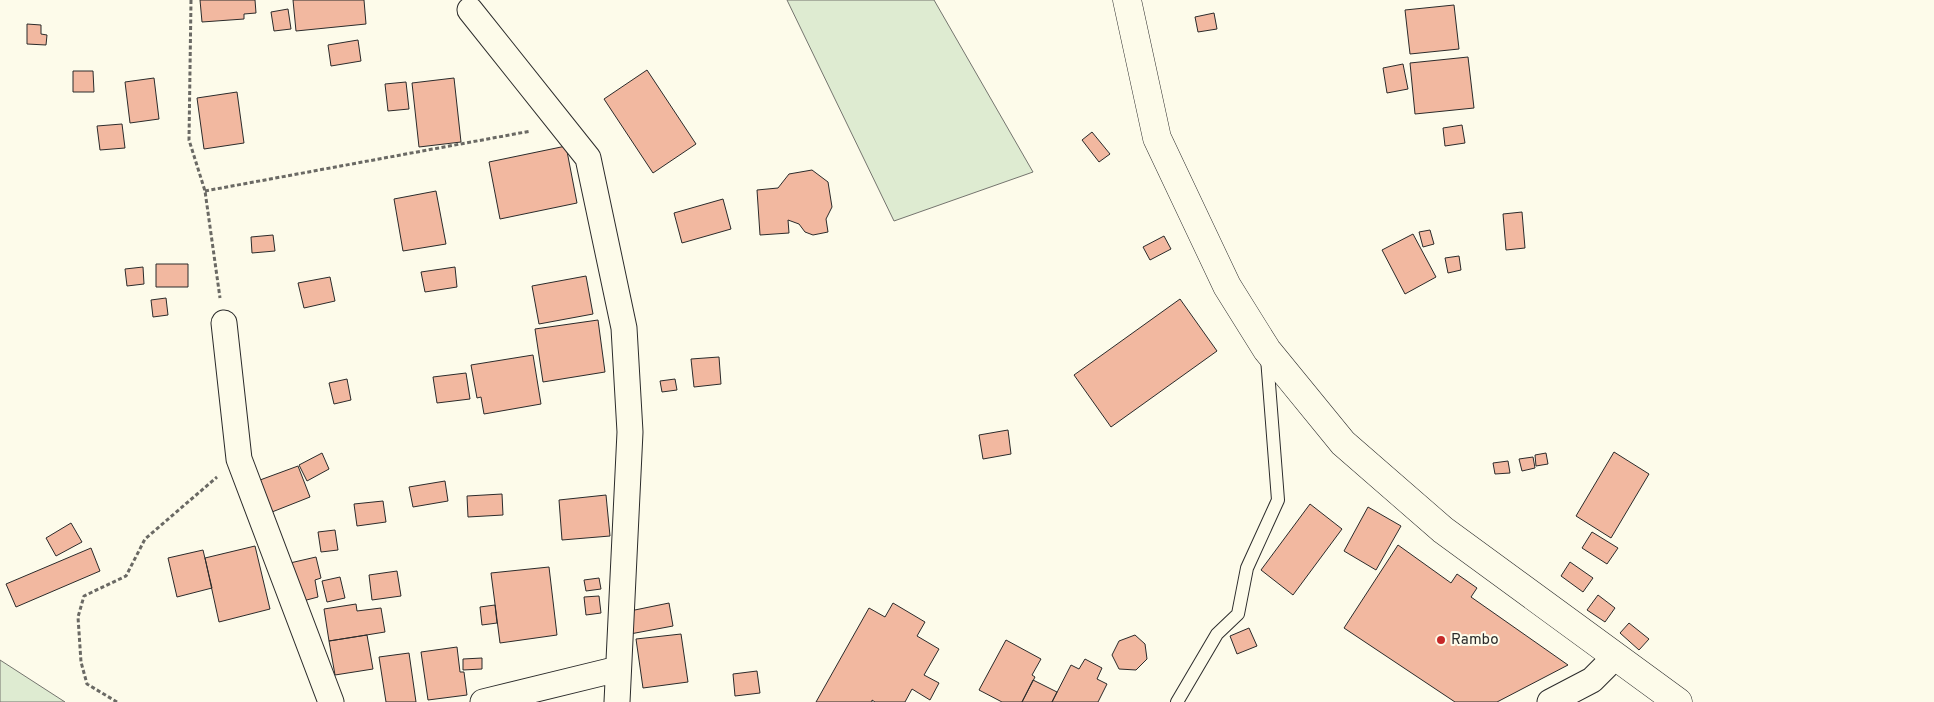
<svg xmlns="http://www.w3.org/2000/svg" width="1934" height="702" viewBox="0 0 1934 702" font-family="Overpass,sans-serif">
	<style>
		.green { fill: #deebd1; stroke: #74746e }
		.building { fill: #f2b8a0; stroke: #2b2b2b }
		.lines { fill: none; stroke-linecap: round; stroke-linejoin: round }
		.lane-casing { stroke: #2b2b2b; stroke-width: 14 }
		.street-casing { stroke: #2b2b2b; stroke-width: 27 }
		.secondary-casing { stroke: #2b2b2b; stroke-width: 29 }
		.path { stroke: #6a6964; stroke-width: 3; stroke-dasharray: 4 2.5; stroke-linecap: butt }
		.lane { stroke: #fdfbea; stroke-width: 12 }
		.street { stroke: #fdfbea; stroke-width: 25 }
		.secondary { stroke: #fdfbea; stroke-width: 28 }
		.poi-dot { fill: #c62828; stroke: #fdfbea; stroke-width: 2 }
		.labels { text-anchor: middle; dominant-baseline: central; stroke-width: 4; stroke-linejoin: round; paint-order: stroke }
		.poi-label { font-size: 15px; fill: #2b2b2b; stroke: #fdfbea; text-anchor: start }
	</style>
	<rect width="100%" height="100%" fill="#fdfbea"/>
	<path class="green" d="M787,0h147l99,172 -139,49z
		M0,660l65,42h-65z"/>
	<path class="building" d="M200,0h55l1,13 -12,1v5l-42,3z
		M293,0h71l2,24 -70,7z
		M1454,5l5,44 -49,5 -5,-44z
		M288,9l3,20 -17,2 -3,-19z
		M1214,13l3,16 -19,3 -3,-15z
		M27,24l14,1v9l6,1 -1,10 -19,-1z
		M358,40l3,21 -30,5 -3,-21z
		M1468,57l6,51 -59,6 -5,-51z
		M1403,64l5,25 -21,4 -4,-25z
		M647,70l49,74 -43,29 -49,-74z
		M73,71h20l1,21h-21z
		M154,78l5,41 -29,4 -5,-41z
		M454,78l7,64 -42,5 -7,-64z
		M406,82l3,27 -21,2 -3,-27z
		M237,92l7,51 -40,6 -7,-51z
		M122,124l3,24 -25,2 -3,-24z
		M1462,125l3,18 -20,3 -2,-18z
		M1092,132l18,22 -11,8 -17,-22z
		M566,146l11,57 -77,16 -11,-57z
		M812,170l16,12 4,25 -6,12 2,13 -15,3 -8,-3 -6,-8 -11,-4 1,13 -29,2 -3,-45 21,-2 11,-14z
		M436,191l10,53 -43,7 -9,-52z
		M723,199l8,30 -49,14 -8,-30z
		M1522,212l3,36 -19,2 -3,-36z
		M1430,230l4,14 -11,3 -4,-15z
		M1413,234l23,43 -31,17 -23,-44z
		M273,235l2,16 -23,2 -1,-16z
		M1164,236l7,13 -21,11 -7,-13z
		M1459,256l2,14 -13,3 -3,-15z
		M156,264h32v23h-32z
		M143,267l1,17 -17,2 -2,-17z
		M455,267l2,20 -32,5 -4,-20z
		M586,276l7,38 -54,10 -7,-38z
		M330,277l5,24 -31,7 -6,-25z
		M166,298l2,17 -15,2 -2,-17z
		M1180,299l37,52 -106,76 -37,-52z
		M598,320l7,52 -62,10 -8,-53z
		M533,355l8,49 -57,10 -3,-17 -4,1 -6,-33z
		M719,357l2,27 -27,3 -3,-28z
		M466,373l4,26 -33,4 -4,-26z
		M347,379l4,21 -17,4 -5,-21z
		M675,379l2,11 -15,2 -2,-11z
		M1008,430l3,24 -28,5 -4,-24z
		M1614,452l35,22 -38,64 -35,-22z
		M322,453l7,16 -22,12 -8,-16z
		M1546,453l2,11 -12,2 -1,-11z
		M1533,457l2,11 -13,3 -3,-12z
		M1508,461l2,12 -15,1 -2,-11z
		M298,466l12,31 -38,15 -12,-32z
		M445,481l3,20 -35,6 -4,-20z
		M502,494l1,21 -35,2 -1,-21z
		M606,495l4,41 -48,4 -3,-40z
		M383,501l3,21 -29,4 -3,-22z
		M1310,504l32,25 -49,66 -32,-25z
		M1368,507l33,19 -25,44 -32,-19z
		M71,523l11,19 -26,14 -10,-18z
		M335,530l3,20 -17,2 -3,-20z
		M1592,532l26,16 -11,16 -25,-16z
		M1398,545l53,38 6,-9 20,14 -6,9 97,68 -71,37h-42l-111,-74z
		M255,546l15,63 -51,13 -14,-64z
		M91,548l9,23 -84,36 -10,-23z
		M203,550l9,38 -35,9 -9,-39z
		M316,557l5,21 -6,2 3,17 -19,5 -9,-39z
		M1570,562l23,16 -10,14 -22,-16z
		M549,567l8,68 -57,8 -9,-70z
		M397,571l4,25 -29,4 -3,-25z
		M340,577l5,21 -18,4 -5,-21z
		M599,578l2,11 -15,2 -2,-11z
		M1598,595l17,13 -10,14 -18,-12z
		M599,596l2,17 -15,2 -2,-18z
		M669,603l4,23 -43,8 -5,-22z
		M893,603l32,19 -8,14 22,13 -15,26 15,8 -9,17 -18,-11 -7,13h-30l-3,-2v2h-56l53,-94 16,9z
		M356,604l1,7 24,-3 4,24 -56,9 -5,-32z
		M495,605l2,18 -15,2 -2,-18z
		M1629,623l20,16 -10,11 -19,-17z
		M1249,628l8,18 -20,8 -7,-18z
		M681,634l7,48 -45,6 -7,-49z
		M367,635l6,34 -38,6 -6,-34z
		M1135,635l10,9 2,15 -11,11 -17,-1 -7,-14 7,-14z
		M1006,640l35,19 -9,16 3,2 -13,25h-20l-23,-12z
		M457,647l3,25h4l3,23 -39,5 -7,-48z
		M409,653l7,49h-30l-7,-45z
		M482,658v11l-19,1v-11z
		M1085,659l17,9 -5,11 10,5 -9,18h-46l19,-37 8,4z
		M757,671l3,22 -25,3 -2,-22z
		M1033,680l24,12 -5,10h-30z"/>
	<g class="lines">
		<g class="lane-casing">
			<path id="lane" d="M1177,702l40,-68 21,-20 9,-46 31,-68 -11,-142"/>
		</g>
		<g class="street-casing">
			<path id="street" d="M470,10l118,148 36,170 6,104 -13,270
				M224,323l15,136 92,243
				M483,702l135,-33
				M1550,702l42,-22 23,-23"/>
		</g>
		<g class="secondary-casing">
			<path id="secondary" d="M1127,0l30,138 70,148 40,64 76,93 100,87 235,172"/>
		</g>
		<path class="path" d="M191,0l-2,140 16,51 15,107
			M205,191l326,-60
			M117,702l-30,-18 -6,-22 -3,-45 6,-21 42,-20 19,-37 72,-62"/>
		<use href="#lane" class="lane"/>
		<use href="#street" class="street"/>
		<use href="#secondary" class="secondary"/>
	</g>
	<circle class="poi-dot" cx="1441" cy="640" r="5"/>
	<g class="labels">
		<g class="poi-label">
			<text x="1451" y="640">Rambo</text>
		</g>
	</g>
</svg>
